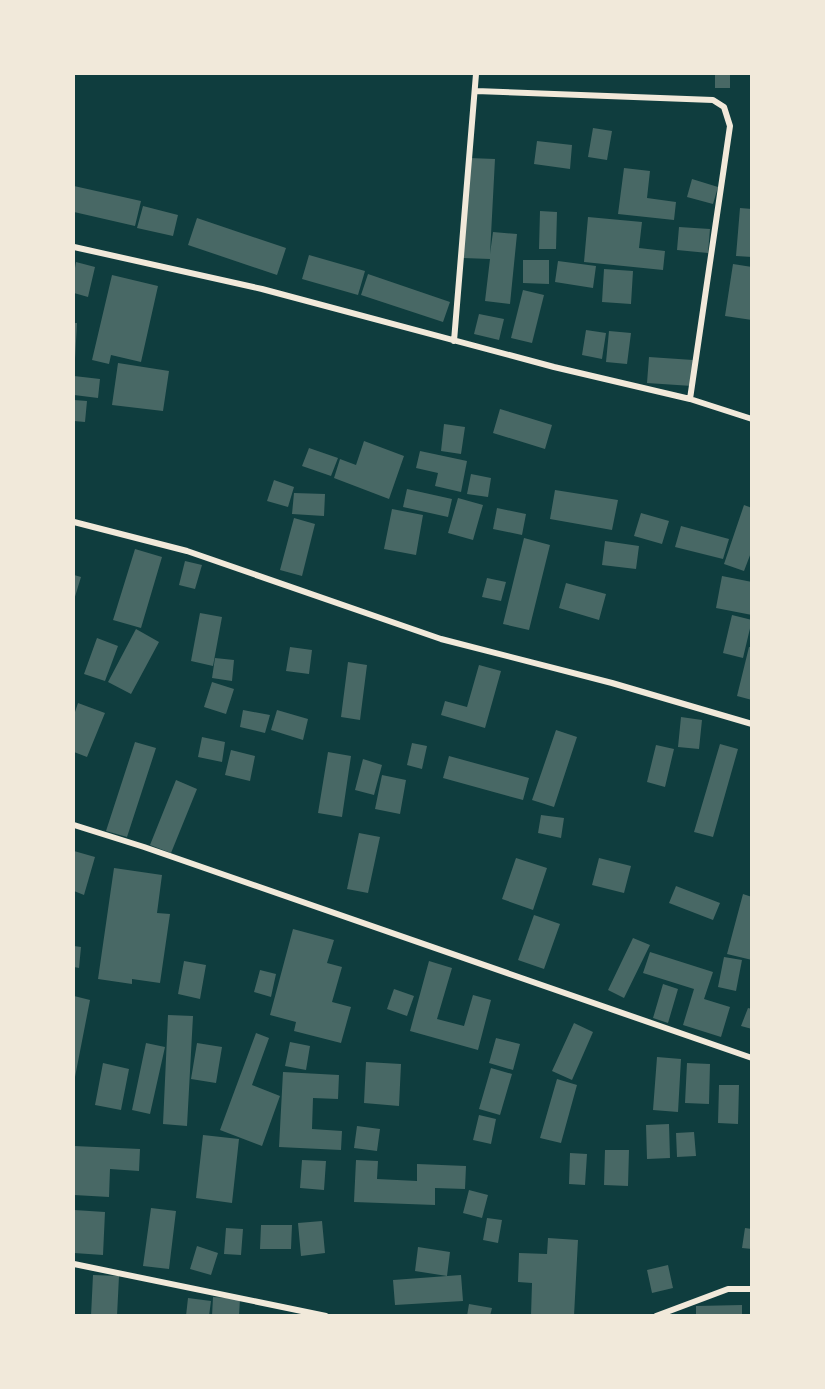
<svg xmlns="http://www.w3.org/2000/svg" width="825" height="1389" viewBox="0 0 825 1389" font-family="Cabin,sans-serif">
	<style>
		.building { fill: #486865 }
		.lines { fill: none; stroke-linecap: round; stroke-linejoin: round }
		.minor { stroke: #f1e9da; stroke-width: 6 }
	</style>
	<rect width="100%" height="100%" fill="#0f3d3e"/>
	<path class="building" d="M715,74h15v14h-15z
		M593,128l19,3 -5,29 -19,-3z
		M537,141l35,4 -2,24 -36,-5z
		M469,158l26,1 -5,95 3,-22 24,2 -7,70 -25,-3 5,-42 -27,-1z
		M624,168l26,3 -3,27 29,4 -2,18 -56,-6z
		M692,179l26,8 -5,17 -26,-7z
		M74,186l67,15 -6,25 -61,-14z
		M143,206l35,9 -5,21 -36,-8z
		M740,208l12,1v48l-16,-1z
		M540,211l17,1 -1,37h-17z
		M588,217l54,5 -3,26 26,3 -2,19 -79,-8z
		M197,218l89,30 -9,27 -89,-30z
		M679,227l31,2 -2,24 -31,-3z
		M309,255l56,16 -7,24 -56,-16z
		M523,260h26v24l-26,-1z
		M558,261l38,5 -3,22 -38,-6z
		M76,262l19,5 -7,30 -14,-4v-19z
		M733,264l19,3v53l-27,-4z
		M604,269l29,2 -2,33 -29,-2z
		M368,274l82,28 -7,20 -82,-27z
		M112,275l46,11 -17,76 -30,-7 -2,9 -17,-4z
		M523,290l21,5 -12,48 -21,-5z
		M479,314l25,5 -5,21 -25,-6z
		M74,323h3l-2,36h-1z
		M586,330l20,3 -4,26 -20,-4z
		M609,331l22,2 -4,31 -21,-2z
		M649,357l44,3 -1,26 -45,-3z
		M118,363l51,8 -6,40 -51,-6z
		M74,376l26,3 -2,19 -24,-3z
		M74,400l13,1 -2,21 -11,-1z
		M500,409l52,16 -7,24 -52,-16z
		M444,424l21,3 -4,27 -20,-3z
		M364,441l40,15 -15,43 -55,-21 6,-19 16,6z
		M309,448l29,10 -7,18 -29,-10z
		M420,451l47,10 -6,31 -26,-6 3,-13 -22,-5z
		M471,474l20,4 -3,19 -21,-3z
		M274,480l20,7 -6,20 -21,-6z
		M407,489l45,10 -4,18 -45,-10z
		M555,490l63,10 -6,30 -62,-11z
		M294,493l31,1 -1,22 -32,-2z
		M458,498l25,7 -10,35 -25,-7z
		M744,505l8,3v42l-8,21 -20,-7z
		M497,508l29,6 -4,21 -29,-6z
		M392,509l31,6 -7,40 -32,-6z
		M641,513l28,8 -7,23 -28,-8z
		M294,518l21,6 -13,52 -22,-6z
		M681,526l48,13 -6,20 -48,-12z
		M524,538l26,7 -21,85 -26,-6z
		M605,541l34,5 -3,23 -34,-4z
		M135,549l27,8 -21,71 -28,-8z
		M185,561l17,4 -7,24 -16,-4z
		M74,575l7,2 -7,23z
		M722,576l30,6v33l-36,-7z
		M487,578l19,4 -5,19 -19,-4z
		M566,583l40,11 -7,26 -40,-12z
		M200,613l22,4 -9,49 -22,-5z
		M732,615l20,5 -9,38 -20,-5z
		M136,629l23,13 -28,52 -23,-12z
		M97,638l21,8 -13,35 -21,-7z
		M290,647l22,3 -3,24 -23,-3z
		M749,647h3v53l-15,-4z
		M215,658l19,2 -2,21 -20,-3z
		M348,662l19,3 -7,55 -19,-3z
		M479,665l22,6 -16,57 -44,-13 4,-14 22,6z
		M212,682l22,7 -8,25 -22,-7z
		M78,703l27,10 -18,44 -13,-5v-37z
		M243,710l27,5 -5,18 -25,-6z
		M277,710l31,9 -5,21 -32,-10z
		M681,717l21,3 -3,29 -21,-2z
		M556,730l21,7 -23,70 -22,-7z
		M202,737l23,5 -3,20 -24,-5z
		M135,742l21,6 -29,89 -21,-6z
		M412,743l15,3 -5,23 -15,-4z
		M720,744l18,5 -25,88 -19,-5z
		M656,745l18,4 -9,38 -18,-5z
		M231,750l24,6 -5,25 -25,-6z
		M328,752l23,4 -9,61 -24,-4z
		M449,756l80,22 -6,22 -80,-22z
		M363,759l19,6 -8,30 -19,-5z
		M382,775l24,5 -6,34 -25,-5z
		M176,780l21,9 -26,64 -21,-8z
		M541,815l23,3 -3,20 -23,-5z
		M359,833l21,4 -12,56 -21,-4z
		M74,851l21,6 -11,38 -10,-4z
		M516,858l31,10 -14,42 -31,-11z
		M599,858l32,8 -7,27 -32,-8z
		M114,868l48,7 -5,38 13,1 -10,69 -28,-4v5l-34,-5z
		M676,886l44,17 -7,17 -44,-17z
		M743,894l9,3v63l-25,-6z
		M534,915l26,9 -16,45 -26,-9z
		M293,929l41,11 -7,23 15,4 -10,35 19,5 -10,36 -47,-12 2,-9 -26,-7z
		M633,938l17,7 -26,53 -16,-8z
		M74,946l7,1 -2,21 -5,-1z
		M650,952l63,20 -9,27 26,8 -9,30 -38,-12 11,-36 -51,-16z
		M724,957l18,3 -6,31 -18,-4z
		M184,961l22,4 -6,34 -22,-5z
		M429,961l23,7 -15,51 27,7 9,-31 18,5 -13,50 -68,-19z
		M260,970l16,4 -5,23 -17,-5z
		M663,984l15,5 -10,34 -15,-5z
		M394,989l20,7 -7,20 -20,-7z
		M74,996l16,4 -15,77h-1z
		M748,1008l4,1v20l-11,-3z
		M168,1015l25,1 -6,110 -24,-2z
		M574,1023l19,9 -21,48 -20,-9z
		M256,1033l13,5 -17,47 28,11 -18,50 -42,-16z
		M496,1038l24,6 -7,26 -24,-7z
		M290,1042l20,4 -4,24 -21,-4z
		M146,1043l19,4 -15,67 -18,-4z
		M197,1043l25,4 -6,36 -25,-4z
		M657,1057l24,2 -3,53 -25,-2z
		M366,1062l35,2 -2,42 -35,-3z
		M103,1063l26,6 -8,41 -26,-5z
		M687,1063l23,1 -1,40 -24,-1z
		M491,1068l21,6 -12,41 -21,-6z
		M283,1072l56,3 -1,24 -25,-1 -1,31 30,2 -1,19 -62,-3z
		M557,1079l20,6 -16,58 -21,-5z
		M719,1085h20l-1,39 -20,-1z
		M479,1115l17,4 -5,25 -18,-4z
		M669,1124l1,34 -23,1 -1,-34z
		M357,1126l23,3 -3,22 -23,-3z
		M694,1132l2,24 -19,1 -1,-24z
		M203,1135l36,4 -7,64 -36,-5z
		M74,1146l66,3 -1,22 -29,-2 -1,28 -35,-2z
		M605,1150h24l-1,36 -24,-1z
		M570,1153l17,1 -2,31 -16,-1z
		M302,1160l24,1 -2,29 -24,-2z
		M356,1160l22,1 -1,18 40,2v-17l49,2 -1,23 -30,-1v17l-81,-3z
		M469,1190l19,5 -6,23 -19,-5z
		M151,1208l25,3 -7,58 -26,-3z
		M74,1210l31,2 -2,43 -29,-2z
		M487,1218l15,2 -4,23 -15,-3z
		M322,1221l3,32 -24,3 -3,-33z
		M261,1225h31l-1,24h-31z
		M226,1228l17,1 -2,26 -17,-1z
		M745,1228l7,1v20l-10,-1z
		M548,1238l30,2 -4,76h-43l1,-33 -14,-1 1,-29 28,1z
		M197,1246l21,7 -7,22 -21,-6z
		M418,1247l32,5 -3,24 -32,-5z
		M668,1265l5,23 -21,5 -5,-23z
		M93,1275l26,1 -2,40h-26z
		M461,1275l2,26 -68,4 -2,-25z
		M213,1297l27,2 -1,17h-27z
		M188,1298l23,3 -2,15h-23z
		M469,1304l23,4 -2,8h-23z
		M742,1305v11h-46v-10z"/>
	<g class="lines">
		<path class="minor" d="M476,91l237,9 11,7 6,19 -40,273
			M74,247l188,42 292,78 136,32 62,20
			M454,341l22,-267
			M74,522l113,29 254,88 171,44 140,41
			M74,825l70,22 608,211
			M74,1264l252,52
			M656,1316l72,-27h24"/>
	</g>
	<rect width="825" height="1389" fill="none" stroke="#f1e9da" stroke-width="150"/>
</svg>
